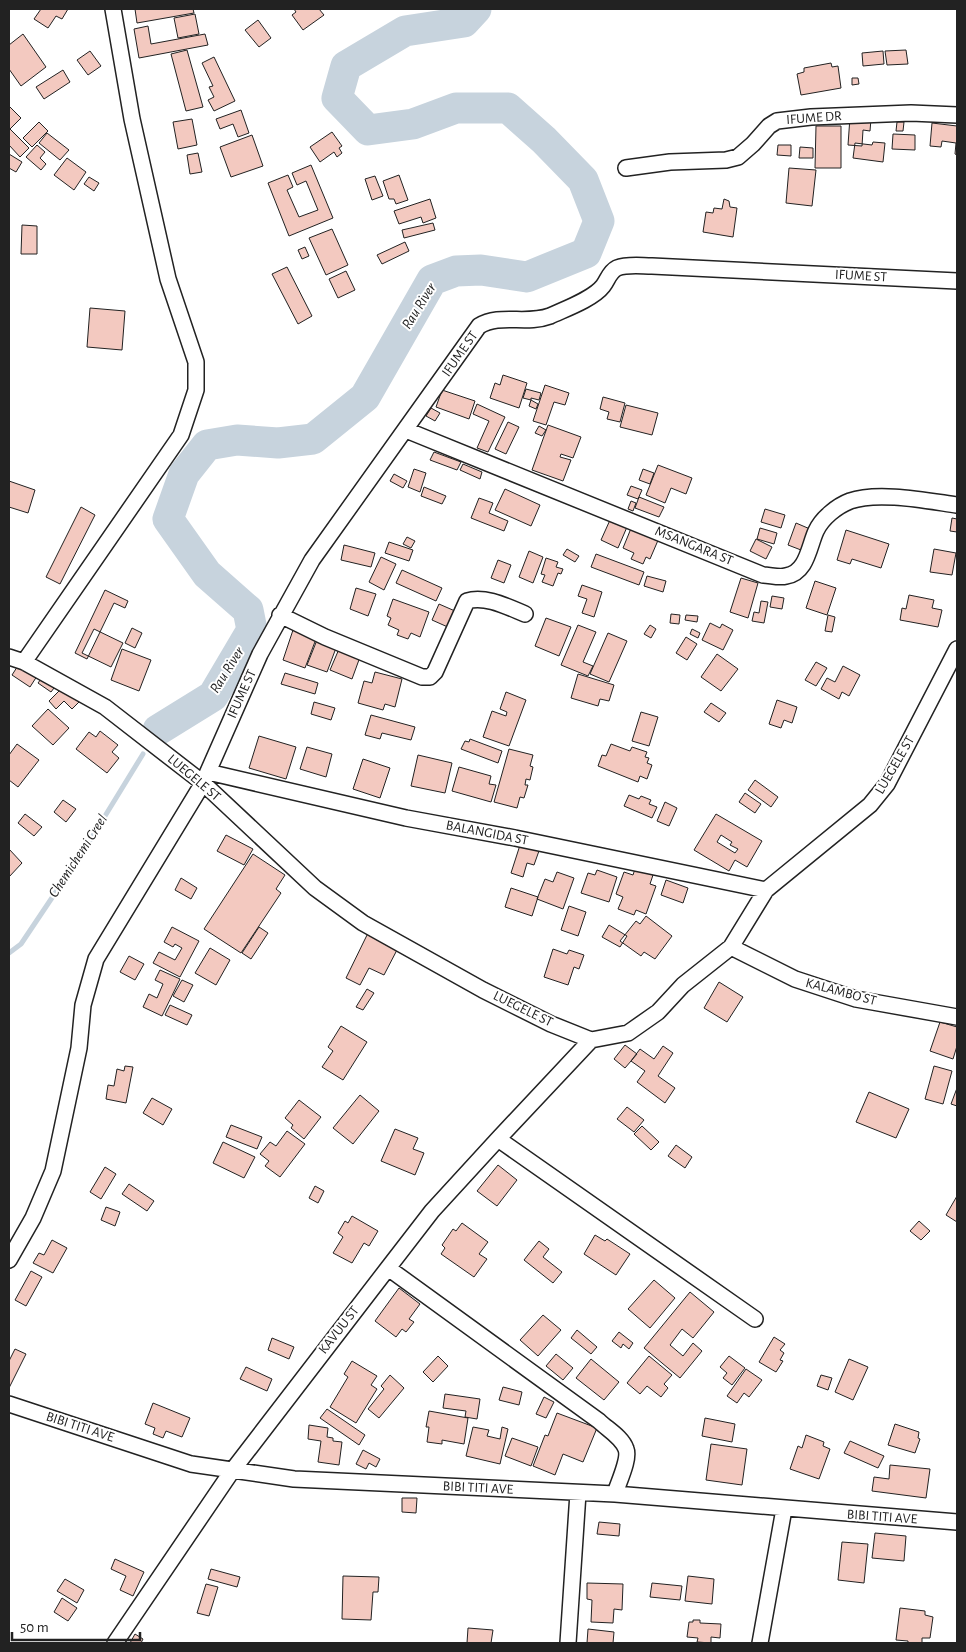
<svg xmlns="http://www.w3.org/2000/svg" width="966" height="1652" viewBox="0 0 966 1652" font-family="'Alegreya Sans',sans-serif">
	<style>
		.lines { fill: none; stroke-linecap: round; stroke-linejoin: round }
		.stream { stroke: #c7d3dd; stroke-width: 5 }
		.river { stroke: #c7d3dd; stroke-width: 31 }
		.building { fill: #f3c9c0; stroke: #222; fill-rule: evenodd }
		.minor-casing { stroke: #222; stroke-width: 18 }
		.minor { stroke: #fff; stroke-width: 15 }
		.labels { text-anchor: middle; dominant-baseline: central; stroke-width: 4; stroke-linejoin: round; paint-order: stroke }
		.street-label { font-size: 14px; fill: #222; stroke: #fff }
		.water-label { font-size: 15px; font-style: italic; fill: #222; stroke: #fff }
	</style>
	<rect width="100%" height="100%" fill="#fff"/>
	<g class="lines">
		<path class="stream" d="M9,953l12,-9 65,-97 57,-93"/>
		<path class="river" d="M158,730l55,-34 39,-66 -4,-20 -41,-36 -39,-55 16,-45 23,-29 30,-5 41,3 35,-4 52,-42 67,-117 24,-9 25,-1 46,7 59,-24 13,-32 -16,-41 -39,-40 -36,-32h-52l-43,16 -45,6 -31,-32 9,-32 59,-35 59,-9 12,-13"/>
	</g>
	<path class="building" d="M41,9h27l-6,10 -6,-3 -8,12 -14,-9z
		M135,9h58l1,4 -57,10z
		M294,9h25l5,6 -21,15 -11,-15 4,-3z
		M195,14l4,20 -21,4 -4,-20z
		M258,20l13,18 -12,9 -14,-17z
		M148,26l3,18 54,-10 3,11 -69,13 -5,-29z
		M23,34l23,33 -25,19 -12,-17v-24z
		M187,50l16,57 -17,4 -15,-57z
		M906,50l2,14 -21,1 -2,-14z
		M90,51l11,15 -13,9 -11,-15z
		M883,51l1,13 -21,2 -1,-13z
		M214,57l21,44 -21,10 -6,-11 6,-3 -5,-10 4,-1 -11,-23z
		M831,63l1,4 6,-1 3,22 -40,7 -4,-21 7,-2v-4z
		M63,70l7,12 -26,17 -8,-12z
		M852,78h6l1,6 -7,1z
		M9,106l12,12 -12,12z
		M241,110l8,23 -11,4 -5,-13 -13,5 -4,-10z
		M850,117l21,2 -1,12 -7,-1 -1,16 -14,-1z
		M192,119l5,26 -19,4 -5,-27z
		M39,122l9,9 -16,16 -9,-9z
		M897,122h7l-1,9h-7z
		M932,123l25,3v29l-2,-1 1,-11 -14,-2 -1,6 -11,-1z
		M816,126h25v42h-26z
		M10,129l19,19 -9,9 -11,-12v-15z
		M332,132l10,14 -3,2 3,5 -5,4 -3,-5 -14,10 -10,-15z
		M47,133l22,17 -9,10 -21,-17z
		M893,134l22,1v15l-23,-1z
		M252,135l11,31 -32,11 -11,-30z
		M873,142l12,1 -2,19 -30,-4 2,-15 17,2z
		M37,145l8,7 -5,6 6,6 -5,6 -15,-13z
		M778,145h13v11l-14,-1z
		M800,147l13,1v10h-14z
		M198,153l4,19 -12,2 -3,-19z
		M9,154l13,8 -6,10 -7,-4z
		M67,158l19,14 -12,18 -20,-15z
		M311,165l22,53 -44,18 -21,-53 20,-8 5,12 -6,3 12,27 19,-7 -12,-29 -9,4 -5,-12z
		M789,168l27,2 -4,36 -26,-3z
		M399,175l9,25 -12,4 -2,-5h-5l-6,-18z
		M375,176l8,20 -11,4 -7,-21z
		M89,177l10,6 -5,8 -10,-7z
		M430,199l6,19 -13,5 -2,-6 -22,7 -5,-13z
		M724,199l5,2 1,6 7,1 -4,29 -30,-5 3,-20 7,1 1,-5 8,1z
		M433,223l2,7 -31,8 -2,-8z
		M22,225l15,1v28h-16z
		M332,229l16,36 -22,10 -17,-37z
		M405,242l4,9 -27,13 -5,-9z
		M305,247l4,9 -7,3 -4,-9z
		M287,267l25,49 -14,8 -26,-50z
		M346,271l9,19 -17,8 -9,-19z
		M90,308l35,3 -3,39 -35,-3z
		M503,375l24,8 -8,25 -29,-10 5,-15 5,2z
		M545,385l24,8 -4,12 -11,-3 -8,23 -13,-4z
		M526,389l15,4 -2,7 -8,-2v2l-8,-2z
		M442,390l33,11 -6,18 -33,-12z
		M603,397l22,6 -5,19 -13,-3 2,-7 -9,-3z
		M531,400l7,4 -2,5 -7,-3z
		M477,404l28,13 -17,35 -11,-4 12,-27 -16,-7z
		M626,405l32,8 -6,22 -32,-8z
		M431,408l9,5 -5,8 -9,-5z
		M508,422l11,5 -13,27 -11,-5z
		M548,425l33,12 -8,21 -12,-4 -1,3 11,3 -8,21 -31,-11z
		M539,426l7,4 -4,6 -7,-3z
		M434,452l27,10 -4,8 -27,-10z
		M463,464l19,8 -2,7 -20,-9z
		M658,465l34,13 -6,16 -15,-6 -6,15 -19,-8z
		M414,469l12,4 -6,19 -12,-5z
		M643,469l11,4 -4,11 -11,-4z
		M394,474l13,7 -4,7 -13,-7z
		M9,481l26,9 -7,23 -19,-6z
		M631,486l11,4 -4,9 -11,-4z
		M424,487l22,9 -4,8 -21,-8z
		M505,489l35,16 -9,21 -36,-16z
		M639,497l25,10 -5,10 -24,-9z
		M479,498l14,5 -4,10 19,8 -4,10 -33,-13z
		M631,501l5,2 -3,8 -5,-2z
		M81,507l14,8 -35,69 -14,-7z
		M765,509l20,6 -4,13 -20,-6z
		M952,518l5,1v13l-7,-1z
		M610,520l17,7 -9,21 -17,-8z
		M796,523l14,6 -9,21 -13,-5z
		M632,526l27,12 -9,21 -4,-2 -3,7 -12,-5 3,-6 -11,-5z
		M760,528l17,5 -3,11 -17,-5z
		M846,530l43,14 -8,24 -29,-9 -2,5 -13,-4z
		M407,537l8,4 -4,7 -8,-4z
		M756,539l16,8 -6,12 -16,-8z
		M389,542l24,8 -4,11 -24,-8z
		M344,545l31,8 -4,14 -30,-7z
		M567,549l12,7 -4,6 -12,-7z
		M934,549l22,4 -4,22 -22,-3z
		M529,551l14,6 -10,26 -14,-6z
		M596,554l48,18 -5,13 -48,-18z
		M381,557l15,7 -12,26 -15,-8z
		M546,558l12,4 -2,5 7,2 -2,5 -3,-1 -5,13 -11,-4 3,-7 -4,-1z
		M498,560l13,5 -7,18 -13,-5z
		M402,570l40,18 -6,13 -40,-18z
		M647,576l19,5 -3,11 -19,-6z
		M741,578l17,5 -10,35 -18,-6z
		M815,581l21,7 -9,27 -21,-7z
		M582,585l20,7 -8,25 -12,-4 5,-14 -9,-3z
		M356,588l20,6 -8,22 -18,-7z
		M105,590l23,11 -3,7 -11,-5 -27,56 -12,-6z
		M909,595l25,5 -2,8 10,2 -4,17 -38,-7 2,-12 4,1z
		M772,596l12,2 -2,11 -12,-2z
		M393,599l36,13 -9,25 -9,-4 -3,6 -11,-4 2,-5 -11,-5 3,-7 -4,-2z
		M761,601l7,1 -4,21 -12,-2 2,-9 5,1z
		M439,604l16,7 -5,17 -18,-8z
		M671,614l9,1 -1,9 -9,-1z
		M686,615l12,1 -1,6 -12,-2z
		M828,615l7,2 -3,15 -7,-1z
		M546,618l25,9 -12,29 -24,-10z
		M710,623l10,5 2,-4 11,6 -10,20 -21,-10z
		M578,625l18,7 -13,30 10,4 -5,10 -27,-11z
		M650,625l6,4 -5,9 -7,-4z
		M132,628l10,5 -7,15 -10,-5z
		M94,629l29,14 -12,24 -29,-14z
		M692,629l8,4 -2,5 -8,-4z
		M293,630l23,9 -11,29 -22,-8z
		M608,633l19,8 -18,41 -19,-8z
		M686,637l11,7 -10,16 -11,-7z
		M317,640l19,8 -9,24 -20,-7z
		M122,649l29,11 -12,31 -28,-11z
		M339,649l21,8 -8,22 -22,-9z
		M717,654l21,15 -17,22 -20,-14z
		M21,661l18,12 -9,14 -18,-12z
		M816,662l11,6 -11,18 -11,-6z
		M843,666l17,9 -11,21 -7,-4 -3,7 -18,-10 6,-11 8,4z
		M375,672l27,7 -7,28 -10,-3 -2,6 -25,-7 6,-22 8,2z
		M285,673l33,10 -3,11 -34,-10z
		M578,674l36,11 -5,16 -9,-2 -2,7 -27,-8z
		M44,675l13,9 -6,8 -13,-9z
		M64,686l15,16 -7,7 -8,-8 -8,8 -7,-8z
		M506,692l20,8 -17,46 -26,-9 9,-26 14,5 1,-4 -7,-3z
		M777,700l20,7 -5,16 -8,-3 -3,8 -12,-4z
		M314,702l21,6 -4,12 -20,-6z
		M711,703l15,10 -7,9 -15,-10z
		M48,709l21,19 -16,17 -21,-19z
		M641,712l17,5 -9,29 -17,-5z
		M371,715l44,12 -4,13 -29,-7 -2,6 -15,-4z
		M100,731l18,14 -6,7 7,6 -12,15 -31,-24 13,-17 7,5z
		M259,736l37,11 -10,32 -37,-11z
		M470,739l32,12 -4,12 -37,-14 4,-8 4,1z
		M17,744l22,16 -21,27 -9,-7v-25z
		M611,744l19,7 2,-4 15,5 -2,5 4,1 -2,5 5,2 -5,14 -7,-3 -2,6 -40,-16 4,-11 4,1z
		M307,747l25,7 -6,23 -26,-8z
		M509,749l24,6 -3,11 3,1 -3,13 -4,-1 -1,6h3l-4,13 -4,-1 -3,11 -23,-6z
		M418,755l34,8 -7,30 -34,-7z
		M363,759l27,9 -10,30 -27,-9z
		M459,767l32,9 -2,8 7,1 -5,17 -39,-11z
		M755,780l23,17 -7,10 -23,-17z
		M745,793l16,11 -6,9 -16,-11z
		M629,795l10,4 2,-3 10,4 -2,4 8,3 -5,11 -28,-12z
		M63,800l13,9 -10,13 -12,-10z
		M665,802l12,6 -8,18 -12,-5z
		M25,814l17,13 -8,9 -16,-13z
		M716,814l46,27 -15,26 -12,-7 -6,11 -35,-21zM721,835l11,7 -2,3 8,4 -3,4 -18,-11z
		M226,835l27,14 -9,16 -27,-14z
		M521,842l19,6 -6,17 -7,-2 -4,14 -12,-4z
		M9,849l13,14 -13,14z
		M253,854l32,21 -9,14 5,4 -40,60 -37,-24z
		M635,869l18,6 -3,9 6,2 -10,28 -10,-4 -2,5 -16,-6 5,-12 -7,-3 8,-22 9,3z
		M597,870l20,7 -8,25 -28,-9 7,-20 7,2z
		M557,872l17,6 -11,31 -26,-10 8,-20 8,3z
		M181,878l16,10 -6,11 -16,-9z
		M666,880l22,8 -5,15 -22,-8z
		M511,888l27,9 -6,19 -27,-9z
		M569,906l17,6 -8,24 -17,-6z
		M646,916l26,20 -17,23 -11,-7 -3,4 -21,-15 16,-20 4,3z
		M609,925l18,11 -7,11 -18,-10z
		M172,927l27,14 -19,36 -27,-14 6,-11 16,8 7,-12 -7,-4 -2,3 -9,-5z
		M259,927l9,6 -17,26 -9,-6z
		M368,933l30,15 -14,27 -15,-7 -9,17 -14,-7z
		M210,948l20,12 -14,25 -21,-12z
		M553,949l14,5 2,-4 15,5 -5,14 -5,-2 -6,18 -24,-8z
		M129,956l15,8 -9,16 -15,-8z
		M160,970l20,9 -18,37 -19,-9 6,-13 8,4 6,-14 -8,-4z
		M182,980l11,5 -9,17 -11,-6z
		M719,982l24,15 -16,25 -23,-14z
		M367,989l7,4 -11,17 -7,-3z
		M170,1005l22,10 -5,10 -22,-10z
		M940,1022l17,5v19l-4,13 -23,-8z
		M341,1026l26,16 -24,38 -21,-13 11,-16 -5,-4z
		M625,1045l12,9 -12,14 -11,-9z
		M663,1046l10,7 -15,23 17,12 -10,15 -28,-21 8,-11 -14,-10 9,-12 14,10z
		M125,1066l8,1 -7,36 -20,-4 2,-14 6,1 3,-17 7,2z
		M934,1066l18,5 -9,33 -18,-5z
		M957,1088v18l-6,-2z
		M869,1092l40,17 -13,29 -40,-16z
		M360,1095l19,16 -26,33 -20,-16z
		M152,1098l20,11 -9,16 -20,-12z
		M299,1100l22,17 -17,22 -13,-11 2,-3 -8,-7z
		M627,1107l17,13 -10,12 -17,-13z
		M231,1125l31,12 -5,12 -31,-12z
		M642,1126l17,16 -8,8 -17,-16z
		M395,1129l23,9 -5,11 11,4 -9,22 -34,-14z
		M287,1131l18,13 -25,33 -15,-11 4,-5 -9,-7 10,-12 6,4z
		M223,1142l32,15 -11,21 -31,-15z
		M676,1145l16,12 -7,11 -17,-12z
		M498,1165l19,15 -20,26 -20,-15z
		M105,1167l11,7 -15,25 -11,-7z
		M129,1184l25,17 -7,10 -25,-17z
		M315,1186l9,5 -6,12 -9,-5z
		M957,1196v26l-11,-7z
		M106,1207l14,5 -5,14 -14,-6z
		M352,1216l26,15 -9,15 -5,-3 -12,20 -19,-10 10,-16 -5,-4 7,-12 3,2z
		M919,1221l11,10 -9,9 -11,-9z
		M462,1223l26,19 -9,12 8,5 -13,18 -33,-23 4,-6 -3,-3 11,-16 3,2z
		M595,1235l10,6 2,-2 23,15 -14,21 -32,-21z
		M52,1240l15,8 -14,25 -20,-10 6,-10 5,2z
		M539,1241l10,8 -6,8 19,15 -9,11 -29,-23z
		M31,1271l11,6 -16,29 -11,-6z
		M654,1280l21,18 -25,30 -22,-19z
		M399,1288l21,16 -11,15 5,3 -8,10 -4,-3 -6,8 -21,-16z
		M690,1292l24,20 -21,26 -11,-9 -12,16 13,11 10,-13 9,8 -22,27 -36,-30z
		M543,1315l18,15 -23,26 -18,-16z
		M577,1330l20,17 -6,7 -20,-16z
		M619,1332l14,11 -4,6 -6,-5 -2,4 -9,-7z
		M774,1337l11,7 -5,6 4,3 -4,7 3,1 -7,11 -17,-10z
		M272,1338l22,9 -5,12 -21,-9z
		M15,1349l11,5 -17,34v-27z
		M556,1354l17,14 -10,12 -17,-14z
		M438,1356l10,10 -15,16 -10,-10z
		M649,1356l23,19 -8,9 4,4 -7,9 -14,-11 -7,8 -13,-11z
		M729,1356l16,12 -13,17 -9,-7 4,-5 -7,-6z
		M591,1359l28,23 -15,18 -28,-22z
		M849,1359l19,8 -15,33 -18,-8z
		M352,1361l25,15 -6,9 6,4 -21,34 -26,-16 18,-30 -4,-3z
		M246,1367l26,12 -5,12 -27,-12z
		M746,1369l16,11 -13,17 -5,-4 -7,10 -10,-7z
		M390,1375l14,13 -25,30 -11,-9 16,-20 -3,-3z
		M821,1375l11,3 -4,12 -11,-4z
		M503,1387l19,5 -3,13 -20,-5z
		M445,1394l35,5 -3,20 -12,-2 1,-6 -23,-3z
		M544,1397l10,5 -8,16 -10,-4z
		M153,1403l37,15 -8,19 -16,-6 -3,7 -10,-4 2,-6 -10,-4z
		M327,1409l38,26 -6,10 -39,-27z
		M429,1411l39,7 -4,26 -22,-4v4l-15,-2 2,-15h-3z
		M557,1413l40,15 -14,34 -20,-8 -8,21 -22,-9 12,-31 3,1z
		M705,1418l30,6 -3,18 -30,-6z
		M895,1424l24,8 -1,6 2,1 -5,14 -27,-8z
		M309,1425l19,3 -1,9 6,1v3l9,1 -3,23 -21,-3 3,-21 -13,-2z
		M473,1427l16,3 -2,6 13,3 2,-12 6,2 -8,35 -34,-8z
		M806,1435l18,7 -1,4 7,3 -11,30 -29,-10 8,-23 4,2z
		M512,1438l26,9 -7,19 -26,-10z
		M850,1441l34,15 -6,12 -34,-15z
		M711,1444l36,5 -5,36 -36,-5z
		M363,1450l17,9 -4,8 -7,-4 -3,6 -10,-5z
		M890,1465l40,4 -4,29 -54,-7 2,-14 15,2z
		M402,1498h15l-1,15 -14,-1z
		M599,1522l21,2 -1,12 -22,-2z
		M875,1533l31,3 -2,25 -32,-3z
		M842,1542l26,2 -4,39 -26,-3z
		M115,1559l29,13 -11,24 -13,-6 6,-14 -15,-7z
		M211,1569l29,8 -3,10 -29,-8z
		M343,1576l36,1 -1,15h-5l-2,28 -29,-1z
		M688,1576l26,3 -2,25 -27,-3z
		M65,1579l19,11 -7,13 -20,-12z
		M587,1583l36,1 -1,26 -8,-1 -1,14 -22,-1 1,-22 -5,-1z
		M652,1583l30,3 -2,14 -30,-3z
		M206,1584l12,3 -9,29 -12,-3z
		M62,1598l15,10 -9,13 -14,-9z
		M900,1608l25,3v4l8,2 -3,21h-8v5h-14v-2l-12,-1z
		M693,1620h7v3l21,1 -1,14 -9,-1v6l-14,-1 1,-4 -11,-1 2,-15h4z
		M468,1628l25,2 -2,13h-24z
		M588,1629l26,3 -1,11h-26z
		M135,1634l8,5 -2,4h-11z"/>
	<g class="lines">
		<g class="minor-casing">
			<path id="minor" d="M626,168l44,-6 56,-2 12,-3 15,-13 16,-18 8,-5 34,-4 100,-4 46,2
				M406,430l357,145c7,0 16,3 23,1 21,-3 23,-30 30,-45 6,-13 21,-25 34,-30 28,-10 78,0 107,4
				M280,615l45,22 97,40h8l5,-5 32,-71c18,-6 41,6 58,13
				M9,657l15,5 81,45 98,76 112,105 48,35 120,67 68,34 40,16 37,-7 30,-21 25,-27 48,-38 35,-57 104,-85 17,-21 70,-135
				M24,662l157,-227 15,-45v-28l-28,-83 -36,-160 -19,-110
				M208,772l198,46 109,20 251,52
				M731,947l64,32 61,20 101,18
				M498,1139l257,180
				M9,1260l24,-42 20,-47 26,-123 4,-43 13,-46 107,-176 57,-129 52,-94 167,-234c21,-13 47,-1 71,-10 15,-7 43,-17 53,-30 5,-6 6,-14 14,-18 10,-4 24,-2 35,-2l305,15
				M388,1268l211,153c8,8 23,16 27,28 4,10 -8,34 -11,45
				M9,1404l182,60 103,15 321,15 342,28
				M115,1643l117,-172 156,-203 44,-57 66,-72 93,-99
				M568,1643l10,-150
				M760,1643l24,-134"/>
		</g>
		<use href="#minor" class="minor"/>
	</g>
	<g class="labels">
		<g class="street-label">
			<text transform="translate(814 118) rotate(-4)">IFUME DR</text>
			<text transform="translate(861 276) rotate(3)">IFUME ST</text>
			<text transform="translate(460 354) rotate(-55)">IFUME ST</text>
			<text transform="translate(694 546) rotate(22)">MSANGARA ST</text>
			<text transform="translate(242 694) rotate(-66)">IFUME ST</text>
			<text transform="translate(895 765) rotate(-60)">LUEGELE ST</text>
			<text transform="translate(194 778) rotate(40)">LUEGELE ST</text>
			<text transform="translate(487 833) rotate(11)">BALANGIDA ST</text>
			<text transform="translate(841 992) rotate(15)">KALAMBO ST</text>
			<text transform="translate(523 1009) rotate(26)">LUEGELE ST</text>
			<text transform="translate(339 1330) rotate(-52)">KAVUU ST</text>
			<text transform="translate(80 1427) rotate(18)">BIBI TITI AVE</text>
			<text transform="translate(478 1488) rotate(3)">BIBI TITI AVE</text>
			<text transform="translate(882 1517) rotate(4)">BIBI TITI AVE</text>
		</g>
		<g class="water-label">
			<text transform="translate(419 306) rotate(-58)">Rau River</text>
			<text transform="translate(227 670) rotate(-58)">Rau River</text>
			<text transform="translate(78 856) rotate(-57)">Chemichemi Creel</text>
		</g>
	</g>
	<rect width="966" height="1652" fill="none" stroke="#222222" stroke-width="20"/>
	<path d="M12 1632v8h128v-8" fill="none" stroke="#222222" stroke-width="2.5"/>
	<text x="20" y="1632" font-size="15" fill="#222222" stroke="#ffffff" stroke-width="4" paint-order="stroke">50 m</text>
</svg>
